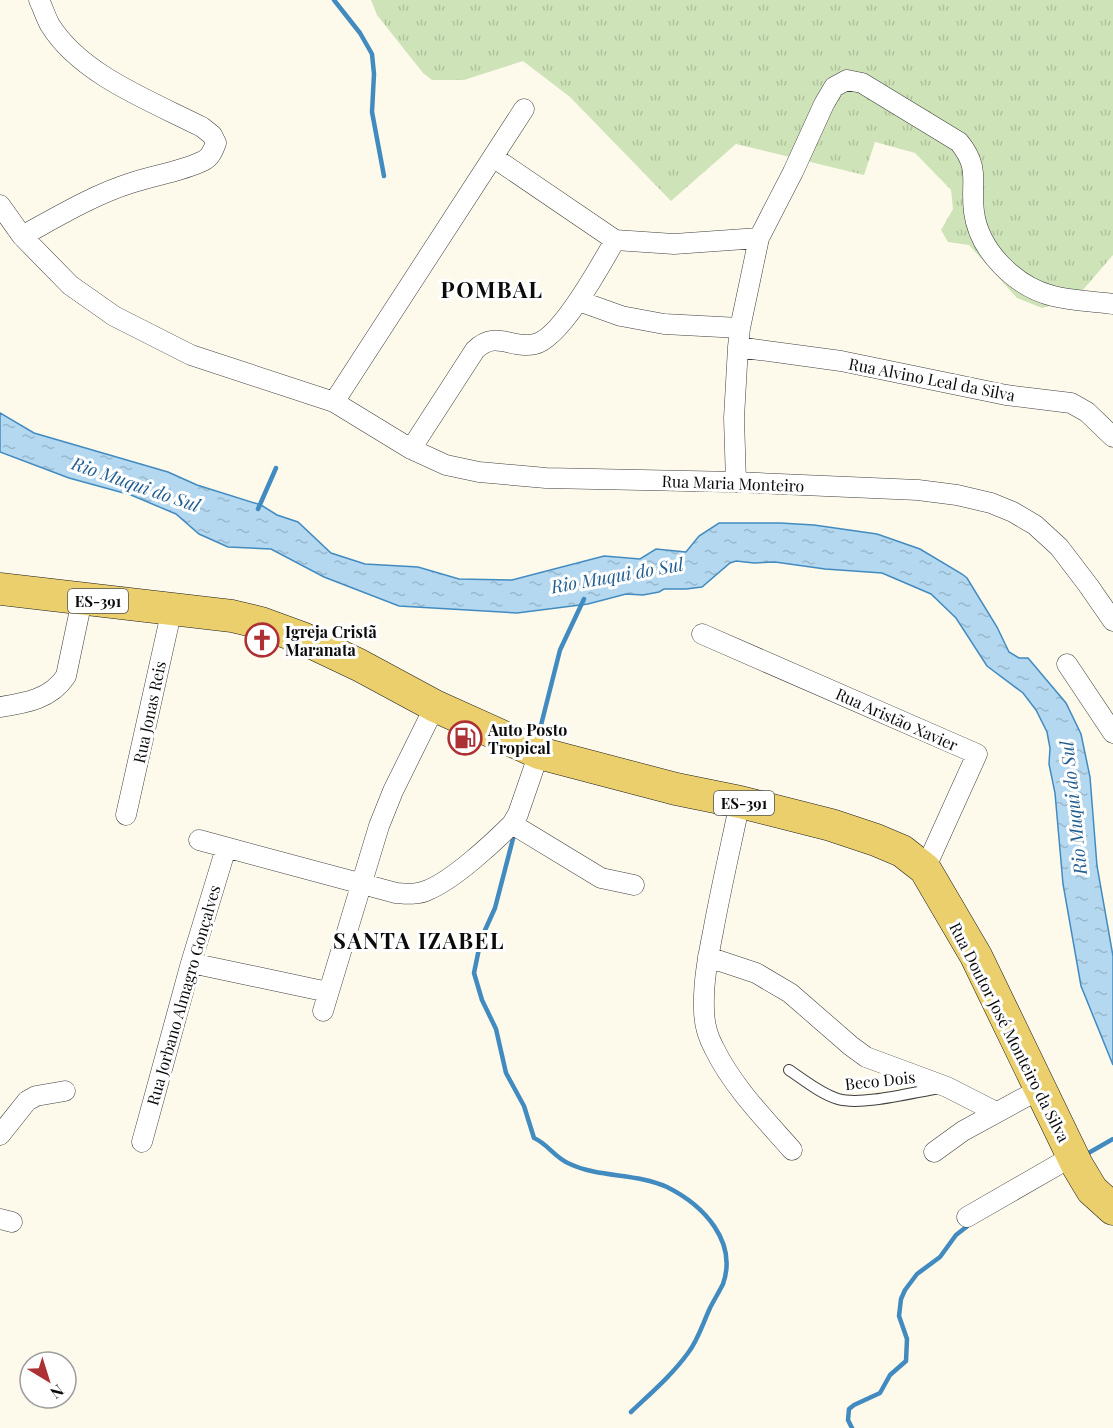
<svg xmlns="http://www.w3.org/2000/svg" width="1113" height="1428" viewBox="0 0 1113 1428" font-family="'Playfair Display',serif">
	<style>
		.grass { fill: url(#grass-tufts) }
		.water { fill: url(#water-ripples); stroke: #428bc0; stroke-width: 1.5 }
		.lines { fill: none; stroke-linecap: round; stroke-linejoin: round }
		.stream { stroke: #428bc0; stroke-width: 4.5 }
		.lane-casing { stroke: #3e3e3e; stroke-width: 12 }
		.street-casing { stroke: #3e3e3e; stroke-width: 21 }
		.primary-casing { stroke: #1c1c1c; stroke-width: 33 }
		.lane { stroke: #fff; stroke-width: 10 }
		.street { stroke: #fff; stroke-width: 20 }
		.primary { stroke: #ebcf6d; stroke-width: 32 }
		.labels { text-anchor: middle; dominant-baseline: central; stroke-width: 6; stroke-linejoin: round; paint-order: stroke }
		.shield { fill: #fff; stroke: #545454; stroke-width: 1.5 }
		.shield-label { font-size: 15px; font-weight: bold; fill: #0b0b0b }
		.street-label { font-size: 16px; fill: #0b0b0b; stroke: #fff }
		.poi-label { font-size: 16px; font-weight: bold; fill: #0b0b0b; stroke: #fff; text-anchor: start }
		.water-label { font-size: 18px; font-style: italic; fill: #215d90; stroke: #fff }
		.district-label { font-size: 22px; font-weight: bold; letter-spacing: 1.5px; fill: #0b0b0b; stroke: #fff }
	</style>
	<defs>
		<pattern id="grass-tufts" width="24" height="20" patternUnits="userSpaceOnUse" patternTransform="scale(1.5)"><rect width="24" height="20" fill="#cee4b8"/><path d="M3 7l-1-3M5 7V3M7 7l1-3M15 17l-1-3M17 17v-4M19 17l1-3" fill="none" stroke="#b0c29d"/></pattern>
		<pattern id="water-ripples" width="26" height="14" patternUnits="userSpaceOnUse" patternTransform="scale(1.5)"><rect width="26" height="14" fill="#b4d8f0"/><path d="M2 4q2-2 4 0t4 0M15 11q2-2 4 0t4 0" fill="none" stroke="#99b8cc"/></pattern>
	</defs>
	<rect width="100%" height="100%" fill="#fdfaeb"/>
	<path class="grass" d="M371,0h742v255l-37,43 -34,10 -25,-10 -48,-53 -21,-3 -7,-12 12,-21 -2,-19 -36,-37 -40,-11 -11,33 -128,-31 -65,57 -101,-104 -47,-36 -59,19h-32l-9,-7 -46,-58z"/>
	<path class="water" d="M0,413l34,20 134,39 29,13 64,20 16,10 21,7 33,31 34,11 53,3 41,12 53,1 92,-24 36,3 16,-10 30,3 13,-16 20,-13h61l34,2 63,9 43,15 42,25 5,4 30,49 12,25 10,6h9l38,45 15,31 9,43 7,89 16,90v109l-32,-79 -18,-102 -8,-91 -6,-29 1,-16 -3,-16 -11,-22 -13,-17 -36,-27 -31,-48 -25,-24 -49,-21 -57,-4 -50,-7 -21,1 -18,-2 -6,2 -28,24 -16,2h-22l-5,3 -16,3 -17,-1 -38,10 -71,9 -118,-7 -75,-29 -53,-28 -43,-2 -29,-13 -23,-20 -45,-19 -62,-17 -69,-26z"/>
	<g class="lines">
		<path class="stream" d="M334,0l26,33 12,21 2,20 -2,38 12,64
			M258,509l18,-41
			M537,741l23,-91 24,-51
			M515,831l-20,77 -14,31 -7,34 8,27 14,29 10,44 18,33 10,32c14,6 21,20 36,26 30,14 66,9 97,23 36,18 71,54 56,97 -4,8 -9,16 -13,24 -7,15 -12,32 -22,45 -16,22 -37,40 -57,59
			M1085,1155l28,-16
			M852,1428l-4,-8 1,-11 5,-4 26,-12 10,-18 16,-14 1,-22 -8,-23 2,-17 4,-9 12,-16 23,-17 16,-22 14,-11"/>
		<g class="lane-casing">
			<path id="lane" d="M789,1070c15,10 32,24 49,29 24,7 76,-7 102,-11"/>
		</g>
		<g class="street-casing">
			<path id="street" d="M493,157l122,83 59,4 85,-6
				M0,205l22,31 48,49 44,31 77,39 143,47 77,47 35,16 33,7 67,6 190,4 182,8 39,5 34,8 22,9 22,13 24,22 29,38 25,36
				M22,236c35,-19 71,-41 109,-53 24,-8 49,-11 72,-22 7,-3 10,-10 13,-18l-4,-8 -10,-8c-51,-26 -121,-52 -152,-102 -4,-7 -7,-17 -11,-25
				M579,301l42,15 43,8 76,4
				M738,347l103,14 165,34 65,8 16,9 26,25
				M334,402l190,-293
				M411,449l64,-99c21,-21 37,0 60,-6 26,-6 67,-81 80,-104
				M736,482l-2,-64 4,-71 2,-19 19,-90 34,-66 31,-68 10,-17 13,-7 15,3 97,59c22,27 11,40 15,70 5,39 42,75 79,84 19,5 41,5 60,8
				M702,634l275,120 -52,115
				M1067,664l46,69
				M0,707c26,-4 51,-8 66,-31l16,-76
				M740,802c-9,43 -19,86 -27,130 -5,25 -10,51 -9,77 0,13 4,28 10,39 19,39 50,70 78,102
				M126,815l46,-206
				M512,824l89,54 33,7
				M199,840l197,53c11,1 22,2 32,-3 25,-10 64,-46 84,-66l6,-10 21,-61
				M708,957l48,16 34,20 61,53 15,11 81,30 49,25
				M191,963l137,29
				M323,1011l56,-185 14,-35 42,-85
				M0,1135l27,-34 9,-5 29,-5
				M142,1142l49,-179 35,-115
				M934,1152l29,-21 77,-42
				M967,1217l106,-61
				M0,1219l12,3"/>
		</g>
		<g class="primary-casing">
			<path id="primary" d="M0,589l232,27 29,7 41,15 57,27 76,41 104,47 137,36 64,13 91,23 45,15 26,11 23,18 51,87 101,209 15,25 21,19"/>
		</g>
		<use href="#lane" class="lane"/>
		<use href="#street" class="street"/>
		<use href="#primary" class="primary"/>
	</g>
	<defs>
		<g id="church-ring" transform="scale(1.725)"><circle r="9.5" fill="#fff" stroke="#ad3134" stroke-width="1.5"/><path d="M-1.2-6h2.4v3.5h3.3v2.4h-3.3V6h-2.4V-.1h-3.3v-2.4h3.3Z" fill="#ad3134"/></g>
		<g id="fuel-ring" transform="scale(1.725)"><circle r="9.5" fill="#fff" stroke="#ad3134" stroke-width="1.5"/><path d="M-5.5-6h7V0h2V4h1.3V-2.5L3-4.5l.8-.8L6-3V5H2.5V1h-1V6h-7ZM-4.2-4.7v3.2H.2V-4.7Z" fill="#ad3134"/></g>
	</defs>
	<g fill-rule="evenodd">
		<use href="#church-ring" x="262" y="640"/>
		<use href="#fuel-ring" x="465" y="738"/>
	</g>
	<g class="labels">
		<g class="shield">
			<rect x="68" y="589" width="60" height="24" rx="4.5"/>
			<rect x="714" y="791" width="60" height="24" rx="4.5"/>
		</g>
		<g class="shield-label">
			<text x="98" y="601">ES-391</text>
			<text x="744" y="803">ES-391</text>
		</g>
		<g class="street-label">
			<text transform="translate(932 379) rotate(11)">Rua Alvino Leal da Silva</text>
			<text transform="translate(733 483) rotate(2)">Rua Maria Monteiro</text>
			<text transform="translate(149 712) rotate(-78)">Rua Jonas Reis</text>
			<text transform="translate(897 719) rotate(24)">Rua Aristão Xavier</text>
			<text transform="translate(183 995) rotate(-74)">Rua Jorbano Almagro Gonçalves</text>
			<text transform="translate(1010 1032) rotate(63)">Rua Doutor José Monteiro da Silva</text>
			<text transform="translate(880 1080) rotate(-6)">Beco Dois</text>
		</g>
		<g class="poi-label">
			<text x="285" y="631">Igreja Cristã<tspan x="285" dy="18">Maranata</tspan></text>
			<text x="488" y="729">Auto Posto<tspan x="488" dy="18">Tropical</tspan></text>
		</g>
		<g class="water-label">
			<text transform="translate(136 484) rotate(19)">Rio Muqui do Sul</text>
			<text transform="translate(617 575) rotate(-10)">Rio Muqui do Sul</text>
			<text transform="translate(1073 808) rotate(-96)">Rio Muqui do Sul</text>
		</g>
		<g class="district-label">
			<text x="492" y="289">POMBAL</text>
			<text x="419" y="940">SANTA IZABEL</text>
		</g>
	</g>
	<g transform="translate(48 1380) rotate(142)"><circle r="28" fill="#ffffff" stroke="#9d9d9d" stroke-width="1.5"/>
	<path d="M0-4.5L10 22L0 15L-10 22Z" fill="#ad3134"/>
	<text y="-9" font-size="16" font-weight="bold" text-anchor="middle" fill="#0b0b0b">N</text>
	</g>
</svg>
